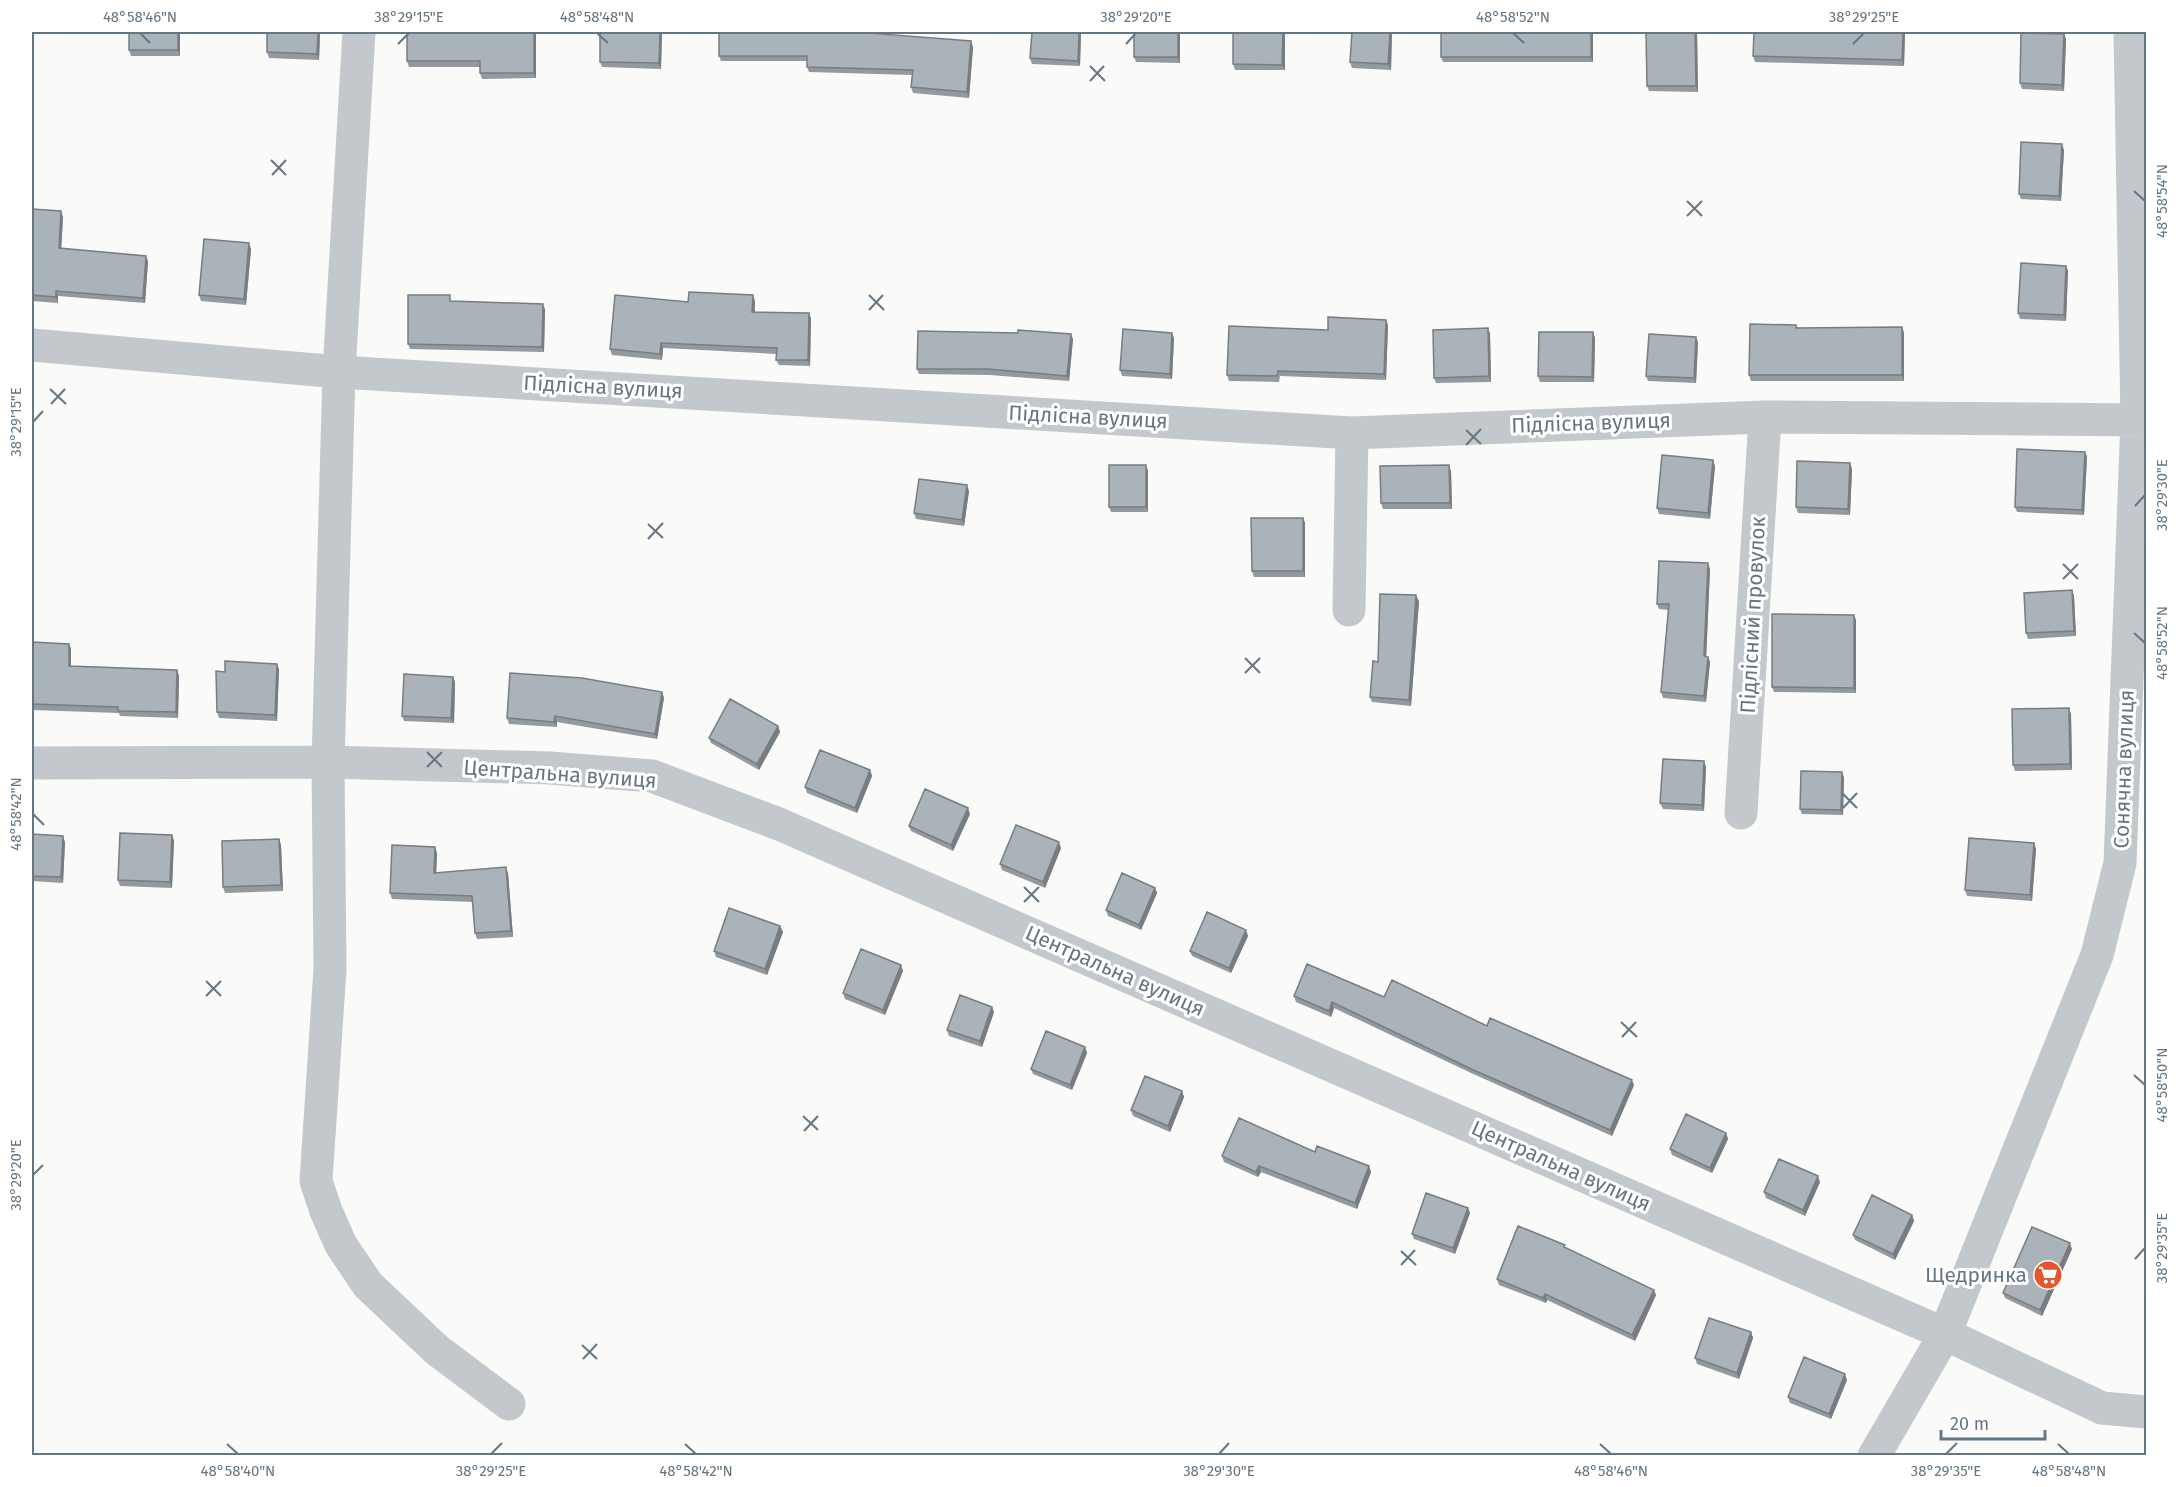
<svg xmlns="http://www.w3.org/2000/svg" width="2178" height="1487" viewBox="0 0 2178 1487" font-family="'Fira Sans',sans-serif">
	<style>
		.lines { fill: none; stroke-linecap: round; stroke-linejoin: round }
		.minor { stroke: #c3c8cc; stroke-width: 33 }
		.wall { fill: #929a9f }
		.shaded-wall { fill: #777d82 }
		.building { fill: #aab3b9; stroke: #777d82; stroke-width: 1.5 }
		.ticks { fill: none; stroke: #657683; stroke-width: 2 }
		.labels { text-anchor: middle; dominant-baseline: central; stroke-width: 6; stroke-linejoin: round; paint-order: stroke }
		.street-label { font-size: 21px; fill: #657683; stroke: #fff }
		.poi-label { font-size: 21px; fill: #657683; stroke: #fff; text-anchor: end }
		.neatline { fill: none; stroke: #657683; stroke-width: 2 }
		.ticks-label { font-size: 15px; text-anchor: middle; fill: #657683 }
	</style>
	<rect width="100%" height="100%" fill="#fafaf8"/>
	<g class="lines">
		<path class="minor" d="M359,32l-20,340 -11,390 2,207 -14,212 10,30 15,34 27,40 69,65 72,54
			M32,345l307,27 1013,61 413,-16 381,3
			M1349,610l3,-177
			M32,763l296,-1 222,6 102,8 127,48 1166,510 157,74 44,4
			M1741,813l24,-396
			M1874,1456l71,-122 152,-379 23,-92 17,-443 -7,-388"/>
	</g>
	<path class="wall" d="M129,32h51v24h-49l-2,-6z
		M320,32l-1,28 -50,-2 -2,-6z
		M536,32v46l-54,1 -2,-6v-6h-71l-2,-6z
		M600,32h62l-1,37 -59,-2 -2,-5z
		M719,32h152v2l102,13 -4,51 -56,-5 -2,-6 1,-12 -103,-3 -2,-5v-6h-86l-2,-5z
		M1032,32h49l-1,34 -48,-2 -2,-6z
		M1134,32h46v31l-44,-1 -2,-5z
		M1285,32v38h-50l-2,-6z
		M1352,32h40l-1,38 -39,-2 -2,-6z
		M1593,32v30h-150l-2,-5z
		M1697,32l1,60 -49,-1 -2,-5z
		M1905,32l-1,34 -149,-4 -2,-6z
		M2064,34l2,5 -2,52 -42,-2 -2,-6z
		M2064,150l-3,51 -40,-2 -2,-5z
		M32,209l31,8 -2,31 87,13 -3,42 -87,-7v7l-26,-2z
		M251,249l-5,56 -45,-4 -2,-6z
		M2066,266l2,5 -2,50 -46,-2 -2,-6z
		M755,301v11l54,1 2,6 -1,47 -31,-1 -3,-5 1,-6 -114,-6 -1,12 -50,-5 -2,-6 78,-47z
		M452,302l93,7 -1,43 -134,-3 -2,-5z
		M1388,325l-2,55 -106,-4 -1,6 -50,-1 -2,-6 101,-45z
		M1796,325l2,3 104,-1 2,6v48h-153l-2,-6z
		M1488,328l2,6 1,48 -55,1 -2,-5z
		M1593,332l2,6 -1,44h-54l-2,-6z
		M1174,338l-2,41 -50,-3 -2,-6z
		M1073,339l-4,42 -79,-6 -71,-1 -2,-5z
		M1698,342l-2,41 -48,-2 -2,-5z
		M2085,452l2,5 -3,58 -67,-3 -2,-5z
		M1850,463l2,6 -2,46 -52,-2 -2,-6z
		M1146,465l2,6v41h-37l-2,-5z
		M1715,466l-5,53 -51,-5 -2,-6z
		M1451,471l1,38h-69l-2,-6z
		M969,491l-5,35 -48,-7 -2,-6z
		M1303,518l2,5v54h-51l-2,-6z
		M1710,569l-4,88h2l2,5 -4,40 -43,-4 -2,-6 7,-82 -9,-1 -2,-5z
		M2072,590l2,6 2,40 -48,3 -2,-6z
		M1419,601l-8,105 -39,-4 -2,-5 8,-35z
		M1856,620v73l-82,-1 -2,-5z
		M32,642l37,2 2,5v18l106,3 2,6 -1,42 -58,-2 -1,-3 -87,-3z
		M279,669l-2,52 -58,-3 -2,-6 8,-40z
		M453,677l2,5 -1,41 -50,-2 -2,-5z
		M662,692l2,6 -7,41 -100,-17v5l-48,-3 -2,-6z
		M2071,714l1,56 -57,1 -2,-6z
		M778,726l2,6 -21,38 -48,-27 -2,-5z
		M1706,767l-2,44 -41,-2 -3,-6z
		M870,770l2,6 -15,37 -50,-20 -2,-6z
		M1842,772l2,6 -1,37 -41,-1 -2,-5z
		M970,814l-17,37 -42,-20 -2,-5z
		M32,834l33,8 -2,41 -31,-2z
		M172,835l2,6 -2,47 -52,-2 -2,-6z
		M279,839l2,6 2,46 -58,2 -2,-6z
		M2034,843l2,6 -4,52 -65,-5 -2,-6z
		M1061,848l-16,40 -43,-18 -2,-6z
		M437,853l-1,20h72l5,64 -36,2 -2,-6 -2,-31 -81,-3 -2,-6z
		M1155,888l2,5 -16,37 -33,-14 -2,-6z
		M780,926l3,6 -16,43 -51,-18 -2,-6z
		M1246,930l2,6 -17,37 -39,-17 -2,-5z
		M901,965l2,6 -18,44 -40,-16 -2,-6z
		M1294,996l90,1 103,29 147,59 -22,51 -141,-63 -137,-65 -3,9 -35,-15z
		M994,1012l-12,35 -33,-11 -2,-6z
		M1085,1047l2,6 -15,37 -39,-16 -2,-5z
		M1182,1091l2,6 -14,35 -37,-16 -2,-6z
		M1726,1133l2,6 -16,34 -40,-18 -2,-6z
		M1315,1152l54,14 2,6 -14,37 -96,-37 -3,5 -34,-15 -2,-6z
		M1820,1182l-15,34 -39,-18 -2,-6z
		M1470,1213l-15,41 -41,-15 -2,-5z
		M1912,1215l2,6 -19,39 -40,-20 -2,-5z
		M1566,1249l90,46 -21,46 -88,-41 -1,3 -47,-18 -2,-6z
		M2072,1249l-30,67 -37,-18 -2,-5z
		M1751,1332l2,6 -14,41 -42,-15 -2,-6z
		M1847,1380l-16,39 -41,-16 -2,-6z"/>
	<path class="shaded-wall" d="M178,32h2v24l-2,-6z
		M318,32h2l-1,28 -2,-6z
		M534,32h2v46l-2,-5z
		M660,32h2l-1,37 -2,-6z
		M1079,32h2l-1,34 -2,-5z
		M1178,32h2v31l-2,-6z
		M1283,32h2v38l-3,-5z
		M1390,32h2l-1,38 -3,-6z
		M1591,32h2v30l-2,-5z
		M1695,32h2l1,60 -2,-6z
		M1903,32h2l-1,34 -2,-6z
		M2064,34l2,5 -2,52 -2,-6z
		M971,41l2,6 -4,51 -2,-6z
		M2062,144l2,6 -3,51 -2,-5z
		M61,211l2,6 -2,36 -2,-5z
		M249,243l2,6 -5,56 -2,-6z
		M146,256l2,5 -3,42 -2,-5z
		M2066,266l2,5 -2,50 -2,-6z
		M56,291l2,5v7l-2,-6z
		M753,295l2,6 -1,17 -2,-6z
		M543,304l2,5 -1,43 -2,-5z
		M809,313l2,6 -1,47 -2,-6z
		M1386,320l2,5 -2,55 -2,-6z
		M1902,327l2,6v48l-2,-6z
		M1488,328l2,6 1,48 -2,-6z
		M1593,332l2,6 -1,44 -2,-5z
		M1172,333l2,5 -2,41 -2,-5z
		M1071,334l2,5 -4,42 -2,-5z
		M1696,337l2,5 -2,41 -2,-5z
		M661,343l2,5 -1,12 -2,-6z
		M2085,452l2,5 -3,58 -2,-5z
		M1713,460l2,6 -5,53 -2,-6z
		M1850,463l2,6 -2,46 -2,-6z
		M1146,465l2,6v41l-2,-5z
		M1449,465l2,6 1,38 -2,-6z
		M967,485l2,6 -5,35 -2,-6z
		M1303,518l2,5v54l-2,-6z
		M1708,563l2,6 -4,93 -2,-6z
		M2072,590l2,6 2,40 -2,-5z
		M1416,595l3,6 -8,105 -2,-6z
		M1854,615l2,5v73l-2,-5z
		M69,644l2,5v23l-2,-6z
		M1708,657l2,5 -4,40 -2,-6z
		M277,664l2,5 -2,52 -2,-6z
		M177,670l2,6 -1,42 -2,-6z
		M453,677l2,5 -1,41 -3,-5z
		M662,692l2,6 -7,41 -2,-5z
		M2069,708l2,6 1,56 -2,-6z
		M555,716l2,6v5l-3,-5z
		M778,726l2,6 -21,38 -2,-6z
		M1704,761l2,6 -2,44 -2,-6z
		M870,770l2,6 -15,37 -2,-5z
		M1842,772l2,6 -1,37 -2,-5z
		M968,808l2,6 -17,37 -2,-6z
		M172,835l2,6 -2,47 -2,-6z
		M63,836l2,6 -2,41 -2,-6z
		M279,839l2,6 2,46 -2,-6z
		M1059,842l2,6 -16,40 -2,-6z
		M2034,843l2,6 -4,52 -2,-6z
		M435,847l2,6 -1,25 -2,-5z
		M506,867l2,6 5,64 -2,-6z
		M1155,888l2,5 -16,37 -2,-5z
		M780,926l3,6 -16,43 -2,-6z
		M1246,930l2,6 -17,37 -2,-5z
		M901,965l2,6 -18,44 -2,-5z
		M1332,1002l2,6 -3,9 -2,-6z
		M992,1007l2,5 -12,35 -2,-6z
		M1085,1047l2,6 -15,37 -2,-5z
		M1632,1080l2,5 -22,51 -2,-6z
		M1182,1091l2,6 -14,35 -2,-6z
		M1726,1133l2,6 -16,34 -2,-5z
		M1259,1166l2,6 -3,5 -2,-5z
		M1369,1166l2,6 -14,37 -2,-6z
		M1818,1176l2,6 -15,34 -2,-6z
		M1468,1208l2,5 -15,41 -2,-6z
		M1912,1215l2,6 -19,39 -2,-6z
		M2070,1243l2,6 -30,67 -2,-6z
		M1654,1290l2,5 -21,46 -3,-6z
		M1545,1294l2,6 -1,3 -3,-5z
		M1751,1332l2,6 -14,41 -2,-6z
		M1845,1374l2,6 -16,39 -2,-5z"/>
	<path class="building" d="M129,32h49v18h-49z
		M267,32h51l-1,22 -50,-2z
		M407,32h127v41h-54v-12h-73z
		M600,32h60l-1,31 -59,-1z
		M719,32h150l-1,1 103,8 -4,51 -56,-5 2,-17 -106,-3v-11h-88z
		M1032,32h47l-1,29 -48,-3z
		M1134,32h44v25h-44z
		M1233,32h50l-1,33 -49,-1z
		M1352,32h38l-2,32 -38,-2z
		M1441,32h150v25h-150z
		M1646,32h49l1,54h-49z
		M1754,32h149l-1,28 -149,-4z
		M2021,33l43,1 -2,51 -42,-2z
		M2021,142l41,2 -3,52 -40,-2z
		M32,209l29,2 -2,37 87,8 -3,42 -87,-7v6l-24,-2z
		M204,239l45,4 -5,56 -45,-4z
		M2021,263l45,3 -2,49 -46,-2z
		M689,292l64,3 -1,17 57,1 -1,47h-32l1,-12 -116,-5 -1,11 -50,-5 5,-54 73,7z
		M408,295h42v6l93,3 -1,43 -134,-3z
		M1328,317l58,3 -2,54 -106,-3 -1,5 -50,-1 2,-49 99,4z
		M1750,324l46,1v3l106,-1v48h-153z
		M1488,328l1,48 -55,2 -1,-48z
		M1123,329l49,4 -2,41 -50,-4z
		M1018,330l53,4 -4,42 -79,-7h-71l1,-38 100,2z
		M1539,332h54l-1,45 -54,-1z
		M1649,334l47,3 -2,41 -48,-2z
		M2017,449l68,3 -3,58 -67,-3z
		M1662,455l51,5 -5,53 -51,-5z
		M1797,461l53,2 -2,46 -52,-2z
		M1109,465h37v42h-37z
		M1449,465l1,38h-69l-1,-37z
		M919,479l48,6 -5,35 -48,-7z
		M1251,518h52v53h-51z
		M1659,561l49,2 -4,93 4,1 -4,39 -43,-4 8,-88h-12z
		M2072,590l2,41 -48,2 -2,-40z
		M1380,594l36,1 -7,105 -39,-3 3,-36 5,1z
		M1772,614l82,1v73l-82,-1z
		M32,642l37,2v22l108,4 -1,42 -58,-1v-4l-86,-3z
		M225,661l52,3 -2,51 -58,-3 -1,-41 9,1z
		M510,673l72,5 80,14 -7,42 -100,-18 -1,6 -47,-4z
		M404,674l49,3 -2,41 -49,-2z
		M730,699l48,27 -21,38 -48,-26z
		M2069,708l1,56 -57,1 -1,-56z
		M820,750l50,20 -15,38 -50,-21z
		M1663,759l41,2 -2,44 -42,-2z
		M1801,771l41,1 -1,38 -41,-1z
		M925,789l43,19 -17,37 -42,-19z
		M1016,825l43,17 -16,40 -43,-18z
		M120,833l52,2 -2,47 -52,-2z
		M32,834l31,2 -2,41 -29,-1z
		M1969,838l65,5 -4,52 -65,-5z
		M279,839l2,46 -58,2 -1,-46z
		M392,845l43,2 -1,26 72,-6 5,64 -36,2 -3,-37 -82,-3z
		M1122,873l33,15 -16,37 -33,-15z
		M729,908l51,18 -15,43 -51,-18z
		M1207,912l39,18 -17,38 -39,-17z
		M861,949l40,16 -18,45 -40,-17z
		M1307,964l77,33 8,-17 95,46 3,-8 142,62 -22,50 -141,-62 -137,-66 -3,9 -35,-15z
		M960,995l32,12 -12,34 -33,-11z
		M1046,1031l39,16 -15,38 -39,-16z
		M1145,1076l37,15 -14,35 -37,-16z
		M1686,1114l40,19 -16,35 -40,-19z
		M1239,1118l76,34 2,-6 52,20 -14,37 -96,-37 -3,6 -34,-16z
		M1779,1159l39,17 -15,34 -39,-18z
		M1426,1193l42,15 -15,40 -41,-14z
		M1872,1195l40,20 -19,39 -40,-19z
		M1518,1226l47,19 -1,2 90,43 -22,45 -87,-41 -2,4 -46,-19z
		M2032,1227l38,16 -30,67 -37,-17z
		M1709,1318l42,14 -14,41 -42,-15z
		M1804,1357l41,17 -16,40 -41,-17z"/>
	<path class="ticks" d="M140,33l10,10M597,33l11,10M1513,33l11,10M398,44l11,-11M1126,44l10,-11M1853,44l11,-11M1090,66l15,15M1090,81l14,-15M271,160l15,15M272,175l14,-15M2134,191l11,10M1687,201l15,15M1687,216l15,-15M869,295l15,15M869,310l14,-15M50,389l16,15M51,404l14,-15M33,422l10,-11M1466,430l15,14M1466,445l15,-16M2135,506l10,-11M648,524l15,14M648,539l15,-16M2063,564l15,15M2063,579l15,-15M2134,633l11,10M1245,658l15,15M1245,673l15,-15M427,752l15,15M427,767l15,-15M1842,793l15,15M1843,808l14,-15M33,814l11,11M1024,887l15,15M1024,902l15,-15M206,981l15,15M206,996l15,-15M1621,1022l16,15M1622,1037l14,-15M2134,1075l11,10M803,1116l15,14M804,1131l14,-15M33,1175l10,-10M1401,1251l15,14M2135,1259l10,-11M1401,1265l14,-15M582,1345l15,14M583,1359l14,-15M227,1444l11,10M685,1444l11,10M1600,1444l11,10M2058,1444l11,10M491,1454l11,-11M1219,1454l10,-11M1946,1454l11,-11"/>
	<defs>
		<g id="supermarket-disc" transform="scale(1.5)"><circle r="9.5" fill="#e4572e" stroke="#fff"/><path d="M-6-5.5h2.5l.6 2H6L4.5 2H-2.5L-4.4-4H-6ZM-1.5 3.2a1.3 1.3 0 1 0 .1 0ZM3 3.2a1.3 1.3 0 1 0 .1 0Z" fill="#fff"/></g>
	</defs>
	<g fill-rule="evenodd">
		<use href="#supermarket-disc" x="2048" y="1275"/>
	</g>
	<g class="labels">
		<g class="street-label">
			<text transform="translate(603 387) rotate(3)">Підлісна вулиця</text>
			<text transform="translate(1088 417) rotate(3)">Підлісна вулиця</text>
			<text transform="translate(1591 423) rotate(-2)">Підлісна вулиця</text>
			<text transform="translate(1753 615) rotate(-87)">Підлісний провулок</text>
			<text transform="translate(2124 769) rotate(-88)">Сонячна вулиця</text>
			<text transform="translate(560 774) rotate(4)">Центральна вулиця</text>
			<text transform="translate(1115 971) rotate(24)">Центральна вулиця</text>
			<text transform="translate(1561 1166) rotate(24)">Центральна вулиця</text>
		</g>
		<g class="poi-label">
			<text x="2027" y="1275">Щедринка</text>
		</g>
	</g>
	<rect width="2178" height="1487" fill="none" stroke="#ffffff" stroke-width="66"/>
	<path d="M1941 1430v9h104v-9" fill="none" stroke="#657683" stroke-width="3"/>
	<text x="1950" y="1430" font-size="18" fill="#657683" stroke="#ffffff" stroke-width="4.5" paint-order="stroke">20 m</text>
	<rect x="33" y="33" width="2112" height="1421" class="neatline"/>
	<g class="ticks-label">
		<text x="140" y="22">48°58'46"N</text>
		<text x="409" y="22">38°29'15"E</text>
		<text x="597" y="22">48°58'48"N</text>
		<text x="1136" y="22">38°29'20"E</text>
		<text x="1513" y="22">48°58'52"N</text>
		<text x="1864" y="22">38°29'25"E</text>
		<text transform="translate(2162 201) rotate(-90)" y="5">48°58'54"N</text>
		<text transform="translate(16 422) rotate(-90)" y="5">38°29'15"E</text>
		<text transform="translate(2162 495) rotate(-90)" y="5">38°29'30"E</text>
		<text transform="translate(2162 643) rotate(-90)" y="5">48°58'52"N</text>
		<text transform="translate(16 814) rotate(-90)" y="5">48°58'42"N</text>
		<text transform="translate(2162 1085) rotate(-90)" y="5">48°58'50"N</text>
		<text transform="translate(16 1175) rotate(-90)" y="5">38°29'20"E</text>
		<text transform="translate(2162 1248) rotate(-90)" y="5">38°29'35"E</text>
		<text x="238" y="1476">48°58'40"N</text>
		<text x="491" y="1476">38°29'25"E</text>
		<text x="696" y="1476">48°58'42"N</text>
		<text x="1219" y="1476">38°29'30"E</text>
		<text x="1611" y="1476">48°58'46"N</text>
		<text x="1946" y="1476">38°29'35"E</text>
		<text x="2069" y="1476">48°58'48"N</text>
	</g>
</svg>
